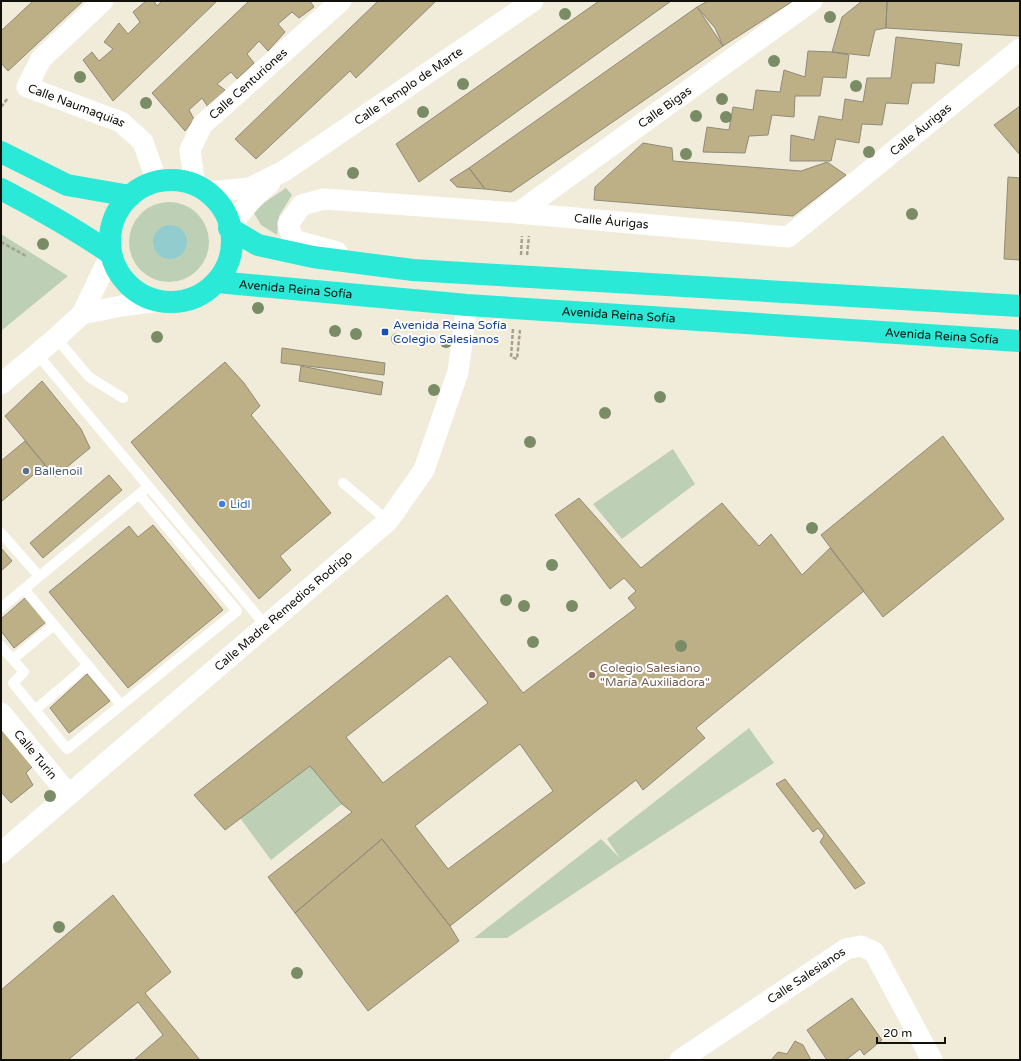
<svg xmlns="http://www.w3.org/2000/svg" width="1021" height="1061" viewBox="0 0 1021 1061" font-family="'Varela Round',sans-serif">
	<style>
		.green { fill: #bdd0b6 }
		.water { fill: #92ccce }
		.building { fill: #beb086; stroke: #8f8a7a; fill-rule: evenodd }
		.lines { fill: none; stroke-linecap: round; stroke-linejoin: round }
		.path { stroke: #a4a092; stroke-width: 2.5; stroke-dasharray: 4 2; stroke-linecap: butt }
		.lane { stroke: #fff; stroke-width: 10 }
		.street { stroke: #fff; stroke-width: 21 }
		.highway { stroke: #2ae9d7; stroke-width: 22 }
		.tree { fill: #7a8c66 }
		.transit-dot { fill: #1a4fb4; stroke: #fff; stroke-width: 1.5 }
		.service-dot { fill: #5c6f8a; stroke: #fff; stroke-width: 1.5 }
		.shop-dot { fill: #3f7fe0; stroke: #fff; stroke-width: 1.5 }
		.education-dot { fill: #8d6e63; stroke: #fff; stroke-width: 1.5 }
		.labels { text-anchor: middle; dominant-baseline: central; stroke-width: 4; stroke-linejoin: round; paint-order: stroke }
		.street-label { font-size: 12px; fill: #12100a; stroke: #fff }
		.transit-label { font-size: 12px; fill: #164399; stroke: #fff; text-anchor: start }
		.service-label { font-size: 12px; fill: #4e5e75; stroke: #fff; text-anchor: start }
		.shop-label { font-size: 12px; fill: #366cbe; stroke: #fff; text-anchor: start }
		.education-label { font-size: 12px; fill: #785e54; stroke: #fff; text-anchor: start }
	</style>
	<rect width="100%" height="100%" fill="#f1ecda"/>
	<path class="green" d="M286,188l6,7 -13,21 -2,19 -16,-10 -7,-12 11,-11z
		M129 242a40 40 0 1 1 80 0a40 40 0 1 1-80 0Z
		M1,234l67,42 -67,55z
		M673,449l22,35 -73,55 -29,-35z
		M749,728l25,35 -151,98 -116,77h-33l127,-99 19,19 -13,-19z
		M310,766l32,38 -71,56 -31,-42z"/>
	<path class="water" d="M153 242a17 17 0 1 1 34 0a17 17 0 1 1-34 0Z"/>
	<path class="building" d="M33,1h50l-75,70 -7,-8v-32z
		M146,1h8l3,5 5,-5h55l-104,100 -30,-41 9,-8 7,9 14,-12 -9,-7 15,-19 9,11 12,-12 -7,-10z
		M249,1h61l4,6 -15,11 -7,-6 -14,12 7,8 -17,19 -9,-10 -12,13 7,9 -17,16 -6,-7 -14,12 8,6 -17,17 -6,-9 -13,12 5,9 -9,12 -33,-38z
		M378,1h58l-80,77 -6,-7 -94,88 -21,-20z
		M599,1h72l-252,181 -23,-38z
		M708,1h85l-70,45 -26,-39z
		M862,1h25l-1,27 -11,2 -6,26 -37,-4 10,-35z
		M887,1h133v35l-134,-8z
		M697,7l18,21 8,18 -212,146 -26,-3 -16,-21z
		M896,37l66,7 -3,22 -23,-3 -2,20h-22l-4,21 -22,-1 -4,22 -20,-1 -3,19 -23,-4 -5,22h-41l1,-26 23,5 5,-24 23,4 3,-21 18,3 4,-24h24z
		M808,51l24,1 17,3 -3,23 -23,-1 -3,19h-25l-1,21 -22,-2 -4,20 -19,1 -4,17 -42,-1 4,-25 22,3 4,-23 20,3 3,-20 24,2 4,-22 21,7z
		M1020,106v49l-26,-30z
		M643,143l29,5 1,13 128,10 26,-9 19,13 -53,41 -199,-16 1,-13z
		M469,168l16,21 -28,-2 -7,-7z
		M1008,177l12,1v82l-16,-1z
		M282,348l103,15 -1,12 -103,-12z
		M225,362l19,21 16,23 -9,9 80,98 -51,43 11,14 -32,29 -128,-157z
		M301,366l82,16 -2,13 -82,-14z
		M42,381l39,48 9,19 -35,29 -50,-61z
		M943,436l61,83 -121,98 -62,-82z
		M25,441l20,24 -43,36 -1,-2v-38z
		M109,475l13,15 -79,68 -13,-15z
		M579,498l62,70 81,-65 37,43 12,-12 31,41 28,-27 34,43 -168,137 9,10 -62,52 -7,-10 -186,146 -68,-87 -87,74 -27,-36 84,-65 -10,-8 -32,-38 -85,64 -31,-35 253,-200 76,98 113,-85 -8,-10 8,-7 -12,-13 -14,11 -55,-74zM450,656l38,47 -105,80 -37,-46zM520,744l33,47 -105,78 -33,-43z
		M153,525l70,85 -95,78 -79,-96 80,-66 9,11z
		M1,548l11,13 -11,10z
		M25,598l21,24 -32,26 -13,-17v-12z
		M87,674l23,27 -41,32 -19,-25z
		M1,722l35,41 -10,10 7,12 -22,18 -10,-11z
		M785,779l80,104 -10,6 -35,-47 4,-6 -6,-8 -5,4 -37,-48z
		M382,839l68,87 9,15 -91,70 -73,-98z
		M113,895l58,77 -26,21 55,67h-66l29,-25 -25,-33 -70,58h-67v-70z
		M852,998l30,42 -18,15 -4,-6 -14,11h-19l-20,-30z
		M795,1041l8,4 8,15h-40l7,-8 9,2z"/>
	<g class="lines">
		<path class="path" d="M1,107l7,-9
			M1,242l25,14
			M521,255l1,-19
			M527,255l2,-19
			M513,329l-2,28 6,2 3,-29"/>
		<path class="lane" d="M56,338l33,39 34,21
			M37,354l229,272
			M343,483l45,38
			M1,533l38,43
			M24,589l97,116
			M1,608l143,-118
			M1,646l23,26 -11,11 54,66 170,-138 -98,-117
			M13,659l41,-34
			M35,710l53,-45"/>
		<g class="street">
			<path id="s1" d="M103,1l-62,58 -14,28 94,35 22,20 14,40"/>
			<path id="s2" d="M195,185l-5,-35 12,-25 139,-124"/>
			<path id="s3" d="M208,192l42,-4 34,-17 249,-170"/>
			<path id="s4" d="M518,213l294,-212"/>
			<path d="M229,228l23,-29 18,-16"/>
			<path id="s5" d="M337,252l-44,-12 -5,-16 14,-19 22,-6 194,14 270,24 232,-188"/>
			<path d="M82,314l39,-8 38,-5"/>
			<path d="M1,384l55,-46 26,-24 29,-60"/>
			<path id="s6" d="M1,713l68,82"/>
			<path id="s7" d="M1,853l387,-332 36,-51 34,-98 9,-67"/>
			<path id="s8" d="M680,1060l166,-111 15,-3 13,6 58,108"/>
		</g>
		<g class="highway">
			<path d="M1,152l66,33 63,11"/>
			<circle cx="171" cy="241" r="61"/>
			<path d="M1,189c38,20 75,40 110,65"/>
			<path d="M229,228l29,17 55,12 100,13 607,36"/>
			<path id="s9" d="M217,282l250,23 553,36"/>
		</g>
	</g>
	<g class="tree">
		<circle cx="565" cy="14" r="6"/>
		<circle cx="830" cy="17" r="6"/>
		<circle cx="774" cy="61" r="6"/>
		<circle cx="80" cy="77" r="6"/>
		<circle cx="463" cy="84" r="6"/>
		<circle cx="856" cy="86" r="6"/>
		<circle cx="722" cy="99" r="6"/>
		<circle cx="146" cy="103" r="6"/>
		<circle cx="423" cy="112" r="6"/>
		<circle cx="696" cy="116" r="6"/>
		<circle cx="726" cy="117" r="6"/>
		<circle cx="869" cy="152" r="6"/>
		<circle cx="686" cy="154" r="6"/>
		<circle cx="353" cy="173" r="6"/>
		<circle cx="912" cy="214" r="6"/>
		<circle cx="43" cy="244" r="6"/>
		<circle cx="258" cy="308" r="6"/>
		<circle cx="335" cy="331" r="6"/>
		<circle cx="356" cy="334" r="6"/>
		<circle cx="157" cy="337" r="6"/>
		<circle cx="397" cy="339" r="6"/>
		<circle cx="446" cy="342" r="6"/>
		<circle cx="434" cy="390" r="6"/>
		<circle cx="660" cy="397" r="6"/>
		<circle cx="605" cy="413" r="6"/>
		<circle cx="530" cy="442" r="6"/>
		<circle cx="812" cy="528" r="6"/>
		<circle cx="552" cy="565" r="6"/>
		<circle cx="506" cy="600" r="6"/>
		<circle cx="524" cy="606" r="6"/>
		<circle cx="572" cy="606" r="6"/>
		<circle cx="533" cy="642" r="6"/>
		<circle cx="681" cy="646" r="6"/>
		<circle cx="50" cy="796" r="6"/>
		<circle cx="59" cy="927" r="6"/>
		<circle cx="297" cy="973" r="6"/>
	</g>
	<rect class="transit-dot" x="381" y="328" width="8" height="8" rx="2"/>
	<circle class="service-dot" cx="26" cy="471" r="4"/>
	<circle class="shop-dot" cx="222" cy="504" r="4"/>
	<circle class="education-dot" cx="592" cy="675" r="4"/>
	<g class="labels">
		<g class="street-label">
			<text stroke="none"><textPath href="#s2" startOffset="125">Calle Centuriones</textPath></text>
			<text stroke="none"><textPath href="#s3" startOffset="231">Calle Templo de Marte</textPath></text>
			<text stroke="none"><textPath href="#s1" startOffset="169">Calle Naumaquias</textPath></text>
			<text stroke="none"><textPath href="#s4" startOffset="181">Calle Bigas</textPath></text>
			<text stroke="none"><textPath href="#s5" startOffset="745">Calle Áurigas</textPath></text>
			<text stroke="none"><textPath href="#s5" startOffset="397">Calle Áurigas</textPath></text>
			<text stroke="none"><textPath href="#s9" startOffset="79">Avenida Reina Sofía</textPath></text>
			<text stroke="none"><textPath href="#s9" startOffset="403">Avenida Reina Sofía</textPath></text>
			<text stroke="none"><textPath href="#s9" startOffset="727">Avenida Reina Sofía</textPath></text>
			<text stroke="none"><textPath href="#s7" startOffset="372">Calle Madre Remedios Rodrigo</textPath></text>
			<text stroke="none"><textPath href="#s6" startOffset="54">Calle Turin</textPath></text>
			<text stroke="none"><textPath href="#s8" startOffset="152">Calle Salesianos</textPath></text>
		</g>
		<g class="transit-label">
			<text x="393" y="325">Avenida Reina Sofía<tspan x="393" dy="14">Colegio Salesianos</tspan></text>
		</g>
		<g class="service-label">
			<text x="34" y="471">Ballenoil</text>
		</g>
		<g class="shop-label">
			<text x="230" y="504">Lidl</text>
		</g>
		<g class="education-label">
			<text x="600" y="668">Colegio Salesiano<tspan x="600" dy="14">"María Auxiliadora"</tspan></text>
		</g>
	</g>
	<rect width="1021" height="1061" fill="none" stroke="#12100a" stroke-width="4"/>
	<path d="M877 1037v6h68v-6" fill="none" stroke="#12100a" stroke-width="2"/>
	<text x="883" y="1037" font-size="12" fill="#12100a" stroke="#ffffff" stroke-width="3" paint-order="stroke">20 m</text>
</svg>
